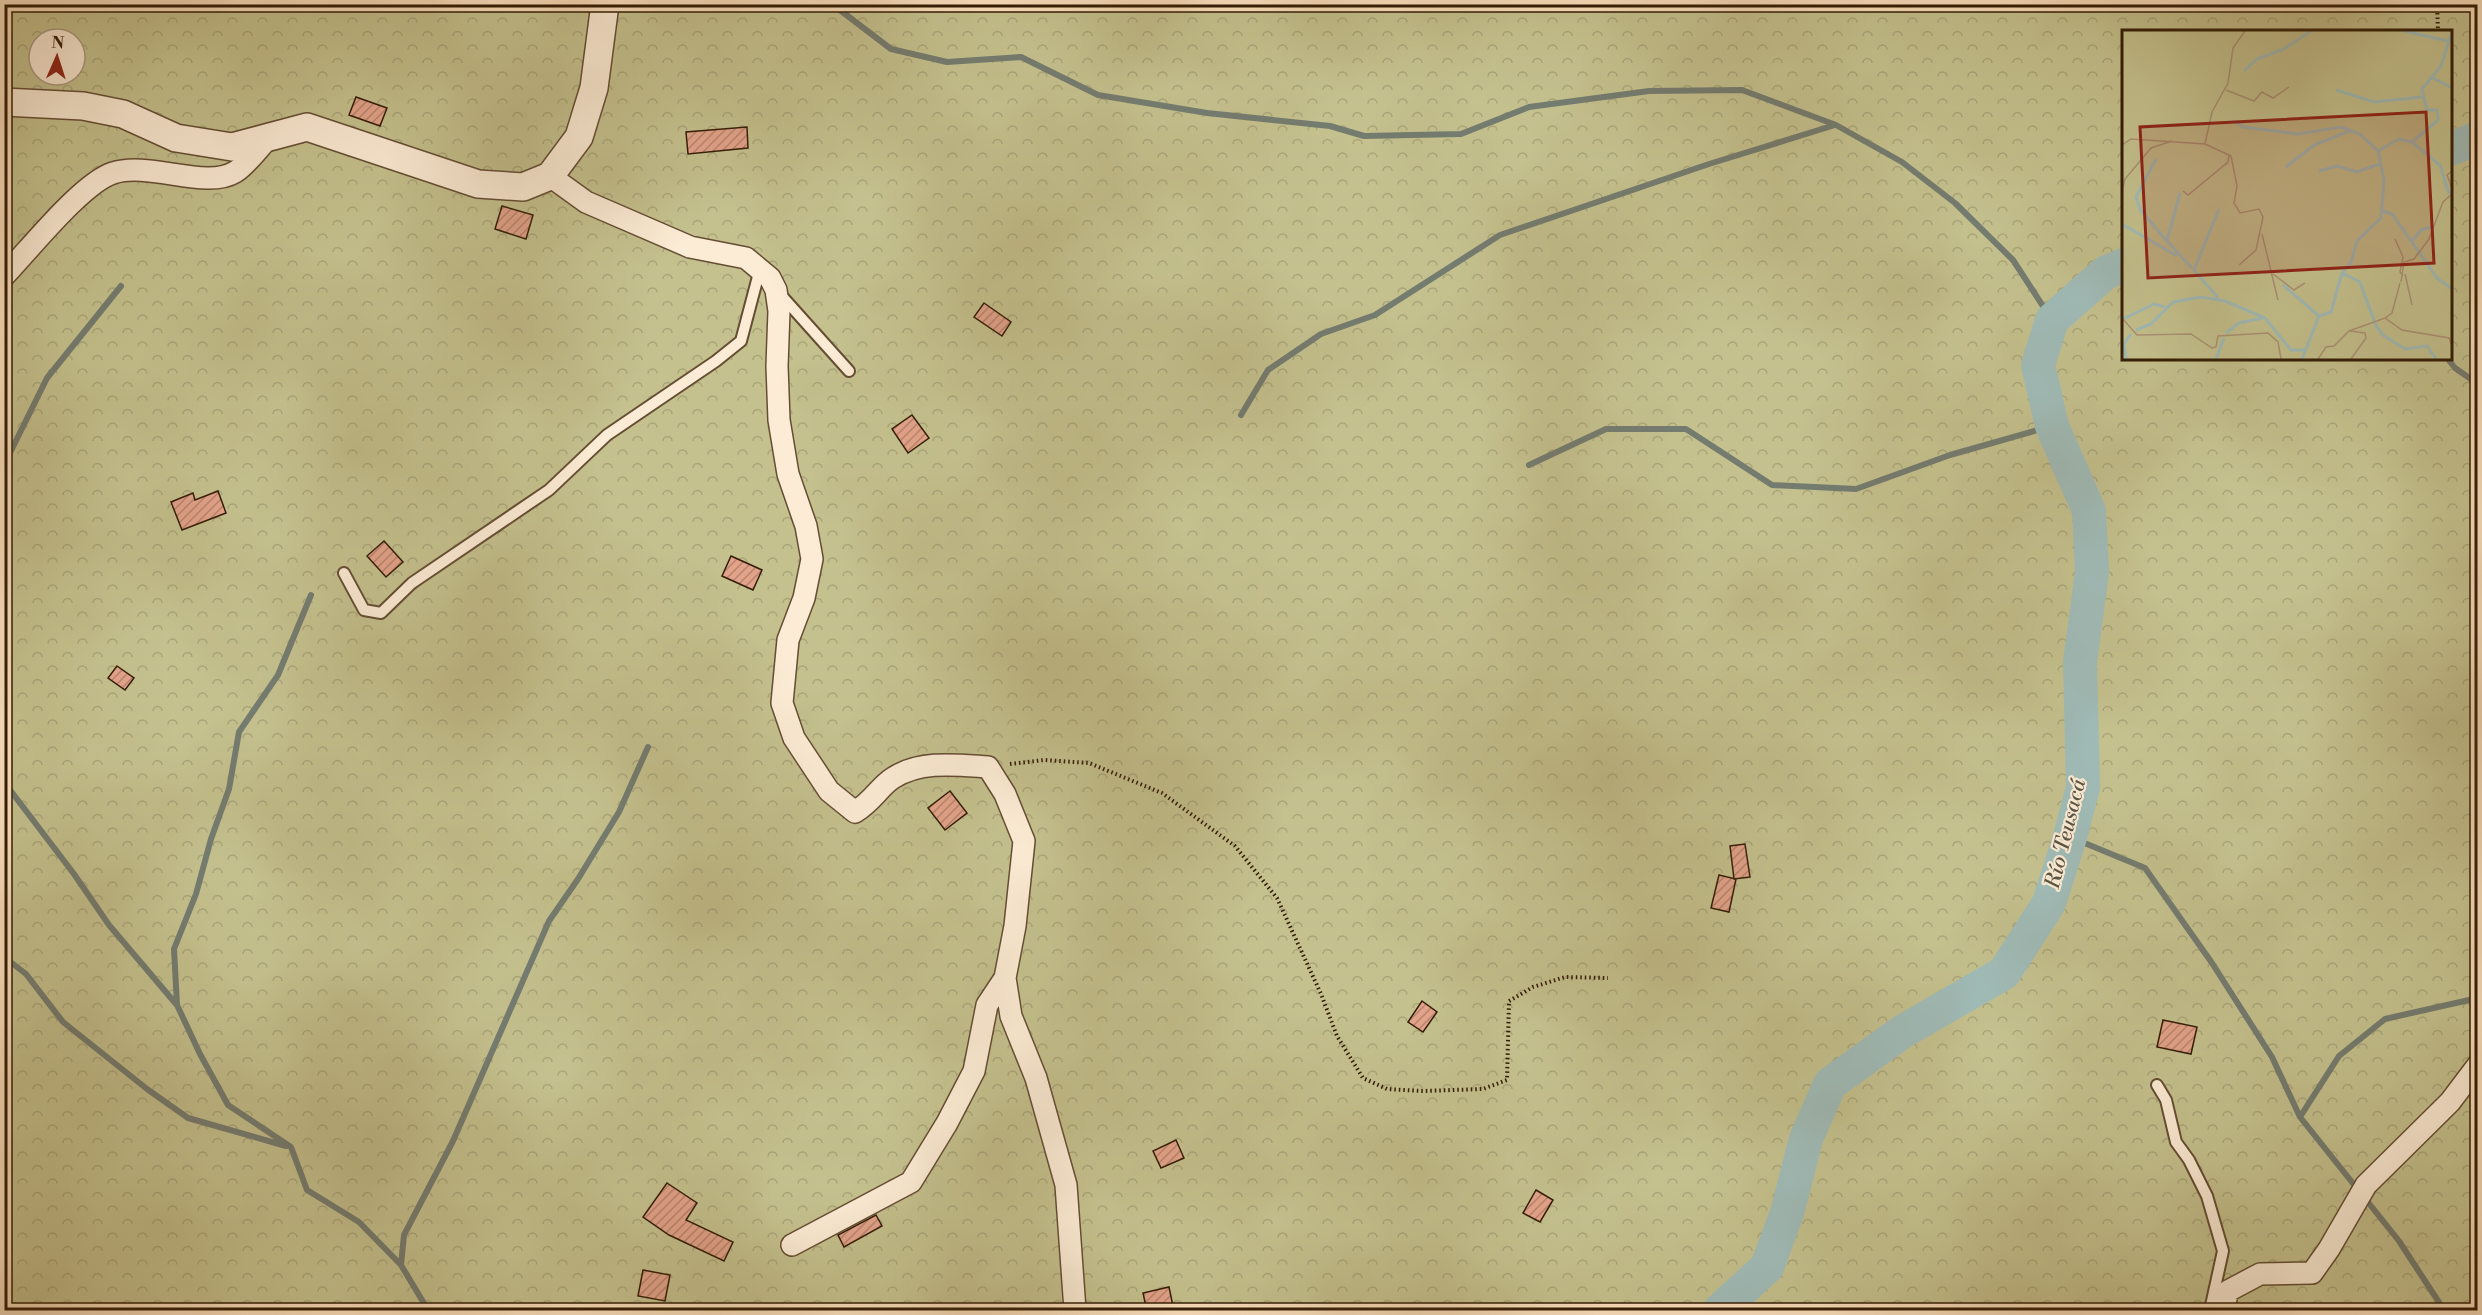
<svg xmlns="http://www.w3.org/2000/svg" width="2482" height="1315" viewBox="0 0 2482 1315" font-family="'Libre Bodoni',serif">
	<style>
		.forest { fill: url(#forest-crowns); stroke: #7c6e4a; stroke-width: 1.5; fill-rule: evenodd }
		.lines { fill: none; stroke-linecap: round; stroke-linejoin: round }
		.stream { stroke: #747c70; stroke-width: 6 }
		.river { stroke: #a0bcb8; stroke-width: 34 }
		.building { fill: url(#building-hatch); stroke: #331c05; stroke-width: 1.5 }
		.service-casing { stroke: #654d34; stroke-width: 14 }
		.minor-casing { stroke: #654d34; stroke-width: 24 }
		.tertiary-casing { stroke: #654d34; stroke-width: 30 }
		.path { stroke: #331c05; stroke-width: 4; stroke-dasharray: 1.5 3; stroke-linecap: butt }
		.service { stroke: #fcecd5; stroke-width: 10 }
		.minor { stroke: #fcecd5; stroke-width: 21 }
		.tertiary { stroke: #fcecd5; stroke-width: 27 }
		.labels { text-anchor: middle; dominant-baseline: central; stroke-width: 4.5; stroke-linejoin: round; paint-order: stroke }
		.water-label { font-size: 21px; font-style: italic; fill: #595444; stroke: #fcecd5 }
		.inset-river { fill: none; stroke: #a0bcb8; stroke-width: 3 }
		.inset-road { fill: none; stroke: #ab9275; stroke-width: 1.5 }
		.view { fill: #8f2418; fill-opacity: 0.15; stroke: #8f2418; stroke-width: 3 }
		.inset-edge { fill: none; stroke: #331c05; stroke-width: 3 }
	</style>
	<defs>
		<pattern id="forest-crowns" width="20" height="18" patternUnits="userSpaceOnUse" patternTransform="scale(1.5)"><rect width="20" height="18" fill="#c4c18e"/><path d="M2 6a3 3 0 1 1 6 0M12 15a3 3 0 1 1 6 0" fill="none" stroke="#a9a579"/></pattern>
		<pattern id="building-hatch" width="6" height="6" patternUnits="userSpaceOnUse" patternTransform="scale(1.5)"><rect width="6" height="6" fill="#e3a38a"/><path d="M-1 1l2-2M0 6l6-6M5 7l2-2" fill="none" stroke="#b9846f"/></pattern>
	</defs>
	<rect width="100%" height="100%" fill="#fbe1bf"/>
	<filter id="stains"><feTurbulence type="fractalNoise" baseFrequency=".00333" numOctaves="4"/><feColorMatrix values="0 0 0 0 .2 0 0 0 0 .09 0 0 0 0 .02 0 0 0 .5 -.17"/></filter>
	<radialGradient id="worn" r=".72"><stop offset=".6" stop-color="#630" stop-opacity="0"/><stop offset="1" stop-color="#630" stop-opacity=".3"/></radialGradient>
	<path class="forest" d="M5,5h2472v1305h-2472zM2124,32h326v326h-326zM39,39h36v36h-36z"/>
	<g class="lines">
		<path class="stream" d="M832,4l59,45 56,13 74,-5 77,38 109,18 123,13 34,10 97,-2 68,-27 120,-16 93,-1 94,35 66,37 53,41 58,57 39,60
			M2447,358l8,10 23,16
			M1241,415l27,-45 53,-36 54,-19 125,-80 209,-71 126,-39
			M4,465l43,-87 74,-92
			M1529,465l77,-36h80l86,56 84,4 94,-34 102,-29
			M311,595l-33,80 -39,57 -10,57 -18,50 -15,55 -22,55 3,56 23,49 28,51 63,42 16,43 52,32 42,43
			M4,782l70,92 35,51 67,79
			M2070,837l75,31 67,95 60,94 28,60 99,124 45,69
			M4,957l22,17 37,48 84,67 41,29 98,28
			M2300,1117l39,-61 46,-37 93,-21
			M428,1310l-27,-45 3,-30 49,-94 96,-220 29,-42 41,-67 29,-65"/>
		<path class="river" d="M2450,149l28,-11
			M1720,1310l47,-43 20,-54 19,-74 24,-55 72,-52 102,-59 45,-70 21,-66 13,-50 -3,-125 12,-90 -3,-61 -37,-85 -14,-61 14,-45 53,-47 19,-8"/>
	</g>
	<path class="building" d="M356,97l31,11 -7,18 -31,-11z
		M747,127l1,21 -60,6 -2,-22z
		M502,206l31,9 -7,24 -31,-10z
		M984,303l27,19 -9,14 -28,-19z
		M912,415l17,23 -21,15 -16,-24z
		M218,491l8,22 -44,17 -11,-28 22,-9 2,7z
		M384,541l19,21 -17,15 -19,-21z
		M731,556l31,14 -9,20 -31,-14z
		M117,666l17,12 -9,12 -17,-12z
		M950,791l17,22 -22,17 -17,-22z
		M1745,844l5,33 -16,2 -4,-33z
		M1719,875l17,4 -7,33 -18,-4z
		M1422,1001l15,11 -14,20 -15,-10z
		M2163,1020l34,7 -6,27 -34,-7z
		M1176,1140l8,18 -23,10 -8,-17z
		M667,1183l30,20 -11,17 47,22 -9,19 -55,-26 -26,-18z
		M1536,1190l17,10 -13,22 -17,-9z
		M876,1215l6,11 -38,21 -6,-12z
		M643,1270l27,5 -5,26 -27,-5z
		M1169,1287l5,24h-27l-4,-18z"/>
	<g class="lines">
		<g class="service-casing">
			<path id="service" d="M780,294l69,77
				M344,573l20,37 17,3 31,-30 137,-93 58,-55 109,-74 25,-20 19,-72
				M2157,1085l9,15 10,42 13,18 18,36 16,55 -13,59"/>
		</g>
		<g class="minor-casing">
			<path id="minor" d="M550,176l36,26 104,45 56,11 24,20 6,12 3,21 -2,55 2,54 9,54 18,52 6,33 -8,39 -16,42 -6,63 12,35 35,53 26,21c18,-11 24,-25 38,-34 28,-18 64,-13 95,-11l17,27 19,47 -9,85 -10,52 6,38 25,62 30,107 9,125
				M4,276c25,-26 78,-93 109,-103 36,-12 93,17 122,-1 11,-6 26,-27 35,-36
				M792,1245l119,-63 36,-59 27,-52 13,-66 18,-27
				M2223,1310l5,-19 32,-17 52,-1 17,-24 37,-64 84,-83 28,-37"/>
		</g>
		<g class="tertiary-casing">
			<path id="tertiary" d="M4,102l79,4 40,8 53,24 56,9 75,-20 171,57 45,3 27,-11 29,-39 15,-49 11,-84"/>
		</g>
		<path class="path" d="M2437,4l1,28
			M1010,764l34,-4 45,3 73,30 73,53 42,52 44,96 16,42 26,42 24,11 36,2 60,-2 24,-9 2,-79 24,-14 32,-10 43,1"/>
		<use href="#service" class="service"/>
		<use href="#minor" class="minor"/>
		<use href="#tertiary" class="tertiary"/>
	</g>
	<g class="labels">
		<g class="water-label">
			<text transform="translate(2066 834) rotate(-76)">Río Teusacá</text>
		</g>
	</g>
	<g transform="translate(2122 30)">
		<rect width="330" height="330" fill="#fbe1bf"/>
		<path d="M0,1h330v328h-330z" fill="#c4c18e"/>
		<path class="inset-river" d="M282,1l44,10M122,41l13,-12 27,-10 27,-18M311,48l19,10M214,60l38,12 48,-5M111,90l10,7 55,7 43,-7 19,7 18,17M290,112l28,23 9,29M34,129l-20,38 5,14 26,30M164,137l28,-22 38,-15M197,141l18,-5 20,6 22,-8M58,163l-13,48 25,27M261,181l9,3 45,64 15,11M0,194l55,32M290,211l9,-11 10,-3M220,243l18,9 16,44 7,9 22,14 22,-3 9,13M161,255l36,31M96,268l-24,-28 25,-61M1,289l31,-15 11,3M14,300l15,-6 22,-22 28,-5 24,4 40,17 26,32h16M104,303l13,-10 24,-5M4,329l-2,-15 7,-10M94,329l8,-21M180,329l17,-43 12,-4 11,-39 9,-11 6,-21 24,-23 3,-38 -6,-29 21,-12 13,3 26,-22 -1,-10h-10l-5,-21 19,-23 11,-34"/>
		<path class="inset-road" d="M104,60l28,11 8,-9 11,6 16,-11M83,114l26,12 6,30 -3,17 6,10 19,-4 4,8 -7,33 -17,15M0,115l9,-6 74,5 7,-32 16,-29 5,-35 12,-17M330,141l-5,4 5,13M0,161l3,-12 26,-31 21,-7M61,161l5,4 40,-33 1,-8M140,204l16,66M273,209l8,18 -3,15 3,4M151,244l21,16 11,-7M283,244l7,31M279,252l3,-20 10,-3 15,-20 14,-37 9,-8M0,288l15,17 54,-1 21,14 4,-1 2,-11 50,-3 10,9 3,17M263,288l7,-5 8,-30M228,301l15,2 1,5 -15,21M196,329l8,-12 8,-1 15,-15 36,-13 17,12 47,8 3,8"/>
		<path class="view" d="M304,82l8,151 -286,15 -8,-151z"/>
		<rect width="330" height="330" class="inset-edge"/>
	</g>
	<rect width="2482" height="1315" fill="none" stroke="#fbe1bf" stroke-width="24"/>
	<rect x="6" y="6" width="2470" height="1303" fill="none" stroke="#331c05" stroke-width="3"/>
	<rect x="12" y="12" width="2458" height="1291" fill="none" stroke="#331c05" stroke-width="1.5"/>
	<g transform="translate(57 57) rotate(3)"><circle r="28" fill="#fcecd5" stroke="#ac9982" stroke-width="1.5"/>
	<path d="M0-4.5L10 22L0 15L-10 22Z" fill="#8f2418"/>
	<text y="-9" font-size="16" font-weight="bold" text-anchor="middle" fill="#331c05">N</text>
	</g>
	<rect width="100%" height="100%" filter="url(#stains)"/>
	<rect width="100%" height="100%" fill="url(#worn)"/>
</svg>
